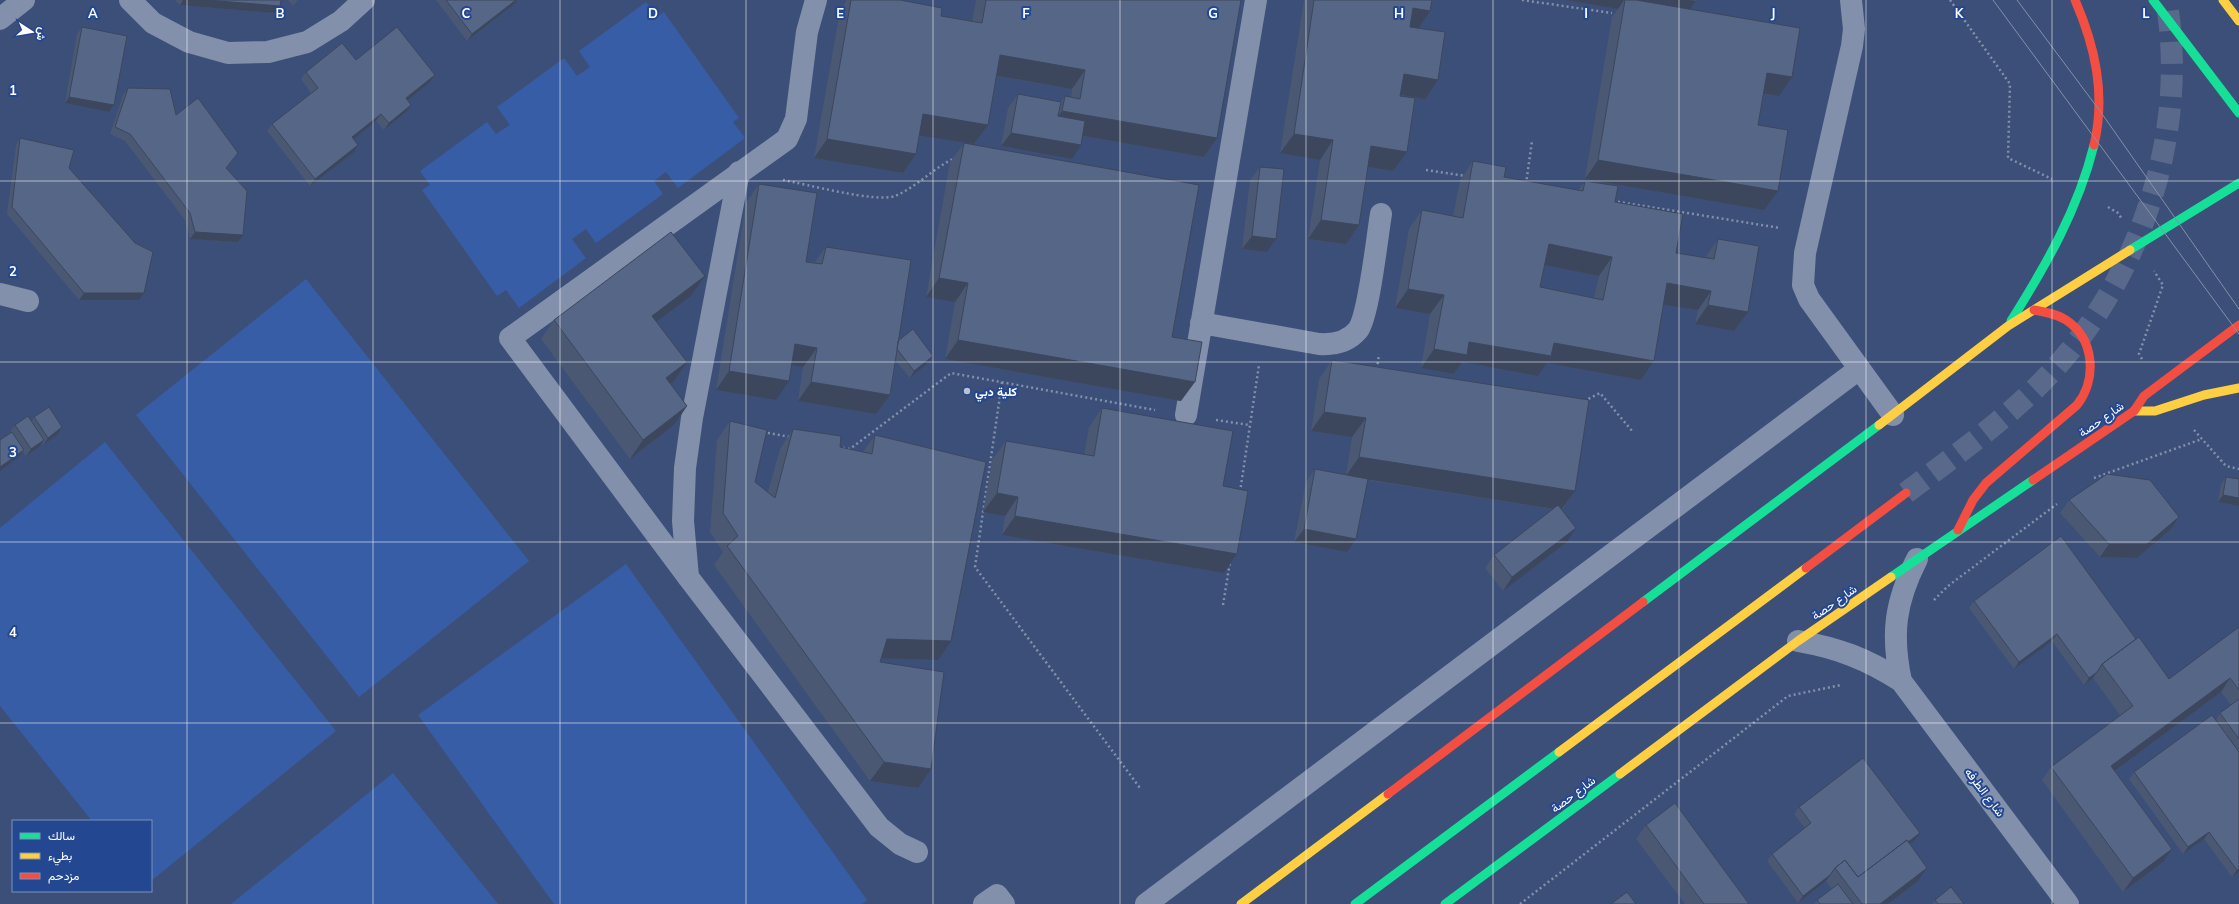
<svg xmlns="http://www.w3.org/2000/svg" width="2239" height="904" viewBox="0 0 2239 904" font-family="Mulish,Vazirmatn,sans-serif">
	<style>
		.green { fill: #375da6 }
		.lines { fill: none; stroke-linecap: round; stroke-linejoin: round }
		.primary-tunnel { stroke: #59698c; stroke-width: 22; stroke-dasharray: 22 11; stroke-linecap: butt }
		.path { stroke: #8390ab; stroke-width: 2.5; stroke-dasharray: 2 3; stroke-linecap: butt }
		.lane { stroke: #8390ab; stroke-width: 22 }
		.street { stroke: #8390ab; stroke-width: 22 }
		.fast { stroke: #16e098; stroke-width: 9 }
		.slow { stroke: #ffcf43; stroke-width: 9 }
		.jam { stroke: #f24e42; stroke-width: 9 }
		.tram { stroke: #8390ab; stroke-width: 1 }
		.wall { fill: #4a5873; fill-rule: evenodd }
		.shaded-wall { fill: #3c475e }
		.building { fill: #566686; stroke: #3c475e; fill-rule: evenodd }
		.grid { fill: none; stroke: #fff; stroke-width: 1; stroke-opacity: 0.55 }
		.poi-dot { fill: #bbc1d0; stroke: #234790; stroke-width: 1.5 }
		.labels { text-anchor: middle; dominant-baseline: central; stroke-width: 4; stroke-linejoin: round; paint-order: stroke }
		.poi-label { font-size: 12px; font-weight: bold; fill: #fff; stroke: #234790; text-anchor: start }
		.street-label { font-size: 12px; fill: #fff; stroke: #234790 }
		.grid-label { font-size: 13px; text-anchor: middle; font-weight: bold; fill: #fff; stroke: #234790; stroke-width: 4; stroke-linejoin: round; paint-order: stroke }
	</style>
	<rect width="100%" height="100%" fill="#3c4f78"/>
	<path class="green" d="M646,2l11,15 7,-5 75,106 -6,4 12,16 -67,50 -12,-16 -12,9 9,13 -67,49 -10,-14 -14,10 14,19 -67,50 -13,-18 -9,6 -75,-106 8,-5 -10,-14 67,-49 9,12 14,-9 -13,-18 67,-49 13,18 13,-9 -11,-16z
		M306,279l223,282 -170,136 -223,-282z
		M105,442l231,289 -185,150v-60h-59l-92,-115v-178z
		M626,564l241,336 -5,4h-308l-136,-189z
		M393,773l105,131h-267z"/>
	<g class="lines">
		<path class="primary-tunnel" d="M1906,493c39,-30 80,-59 116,-92 107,-95 166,-248 146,-390"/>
		<path class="path" d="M1522,0l90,13
			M1950,0l60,84 -2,74 44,21
			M1426,170l40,6
			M783,180c23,4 93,23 112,16 22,-9 38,-28 60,-38
			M1526,184l6,-43
			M1613,201l167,27
			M2108,207l10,6 4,6
			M2142,359l-3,-5 24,-69 -9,-14
			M1377,369l2,-15
			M1002,382l-27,185 165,221
			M1584,401l16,-8 33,39
			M1216,420l34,5
			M2194,430l32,36 13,3
			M763,432l27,5
			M838,447l12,2 101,-76 204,37
			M2094,478l108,-39
			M1240,492l19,-127
			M1934,600l14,-14 109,-82
			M1223,605l7,-43
			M1520,904l268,-208 53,-11"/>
		<path class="lane" d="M1851,0l3,29 -2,17 -47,207 -2,32 6,14 84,116
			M984,904l13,-9 7,9
			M1146,904l713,-535"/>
		<path class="street" d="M130,0l23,23 36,19 39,11 40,-1 39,-10 34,-21 23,-21
			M816,0l-9,32 -11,87 -9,20 -277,199 178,239 191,250 21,17 17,8
			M0,19l24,-19
			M0,294l28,7
			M1201,323l118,21c14,1 29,-2 39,-14 11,-15 19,-93 23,-116
			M1186,415l70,-415
			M688,577l-5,-56 2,-53 7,-50 47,-246
			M1798,641c40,7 69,18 103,40l167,223
			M1901,681c-10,-47 -6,-79 16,-122"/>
		<path class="fast" d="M2153,0l86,113
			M2130,250l109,-67
			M2011,321c35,-56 67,-111 83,-176
			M1891,577l142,-97
			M1643,602l236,-177
			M1355,904l204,-152
			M1445,904l175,-130"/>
		<path class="slow" d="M2223,0l16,21
			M2134,411h21l49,-16 35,-7
			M1879,425l129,-99 122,-76
			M1559,752l247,-184
			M1620,774l178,-133 93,-64
			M1241,904l147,-110"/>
		<path class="jam" d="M2075,0c20,46 31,94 19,145
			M2033,480l101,-69 10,-15 95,-71
			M1958,530l15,-30 13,-17 91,-78c20,-25 18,-66 -11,-85 -9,-6 -21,-8 -32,-10
			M1806,568l100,-75
			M1388,794l255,-192"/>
		<path class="tram" d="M1993,0l246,334
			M2017,0l83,111 139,198"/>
	</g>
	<path class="wall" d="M175,0h106l-1,6 -5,7 -95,-8z
		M288,0h10l-5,6z
		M436,0h81l-4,5 -46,36z
		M847,0h53l41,16 31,5 4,-21h265l-24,138 -13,19 -122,-21 -10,23 -71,-13 7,-38 10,-14 43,8 4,-6 6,1 1,-8 -76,-13 -8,49 -14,19 -54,-9 -4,19 -13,19 -89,-15 26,-147z
		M1304,0h128l-14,28 7,71 -25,-4 7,57 -14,19 -25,-4 -9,58 -13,19 -38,-5 12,-79 -40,-7z
		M1566,0h131l-6,9 88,87 -15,-2 -6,31 6,85 -179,-31 27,-162 6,-8z
		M82,27l27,85 -44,-9 12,-69z
		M356,60l79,15 -5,7 -22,18 3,5 -5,7 -22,18 -8,-9 -22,18v13l-44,34 -43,-55 5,-7 39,-31 -10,-14 5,-7z
		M128,88l48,27 62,38 -11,15 11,74 -48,-3 -5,-19 -60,-79 -15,-7 13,-39z
		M20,138l49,30 75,125 -5,7h-60l-72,-86 9,-69z
		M964,143l208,194 9,64 -236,-42 10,-57 -29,-5 24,-135z
		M1473,161l31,16 74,13 7,-9 30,21 61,51 29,5 13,-19 30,73 -14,19 -39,-7 3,-14 -34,-6 -10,57 -13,19 -94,-17 -9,13 -76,-14 -8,12 -33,-6 9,-54 -35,-6 14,-79 13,-19 31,6 7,-36zM1545,265l54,11 -5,22 -54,-11z
		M1260,167l16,72 -9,13 -25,-3 8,-69z
		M759,184l47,78 8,1 12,-16 72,94 35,15 -5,7 -18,15 -15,-18 -5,35 -14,19 -78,-13 5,-34 -11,-2 -16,35 -60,-10 30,-187z
		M705,276l-14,20 -35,26 31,40 -13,19 -4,3 17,22 -13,19 -44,34 -89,-120 13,-19z
		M1332,360l243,131 -13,19 5,32 -64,49 -18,-23 9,-13 59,-46 -186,-29 -20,72 -53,-10 12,-60 9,-13 31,6 6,-38 -41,-6 8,-52z
		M1102,408l121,78 14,68 -13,19 -222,-38 3,-19 -22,-4 9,-52 14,-19 78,14 5,-28z
		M34,417l28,10 -4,7 -15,11 -1,-2 -3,4 -13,9 -3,-4 -4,5 -19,14v-31l11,-7 -1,-1 5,-7 17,-4z
		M730,421l25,61 13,10 12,-43 13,-20 47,18 23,5 12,-17 63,225 -57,-2 -1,4 38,126 -48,-7 -156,-216 9,-13 -13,-20 7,-92z
		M2226,477l13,2v27l-21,-4 3,-18z
		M2069,500l101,30 -33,28 -37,-1 -40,-44z
		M1974,601l162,38 33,40 70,-52v245l-7,5 -28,-38 -21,15 -54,-75 5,-7 82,-52 4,-7 11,-8 -10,-13 -107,79 49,91 -40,30 -81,-112 9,-13 69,-52 -27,-37 -9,7 -32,-44 -38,28 -45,-61z
		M1799,807l116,33 -5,4 8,37 -30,23h-74l3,-4 15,-11 -6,-8 -28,22 -31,-42 5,-7 33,-26 -11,-14z
		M1646,825l103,79h-64l-49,-65z
		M1935,900l29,4h-32z"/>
	<path class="shaded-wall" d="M183,0h24l73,6 -5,7 -95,-8z
		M516,0h1l-4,5 -46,36 5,-7z
		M1566,0h58l-6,9z
		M1625,0h64l7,1 -13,19z
		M1413,8l17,3 -13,19 -18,-3z
		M1000,55l85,15 -13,19 -85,-15z
		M1767,73l25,4 -13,19 -25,-4z
		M1404,74l34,6 -13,19 -35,-6z
		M435,75l-5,7 -28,23 4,-7z
		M69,97l45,8 -5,7 -44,-9z
		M411,105l-5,7 -22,18 5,-7z
		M1062,111l155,27 -13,19 -155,-27z
		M381,114l-5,7 -28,23 4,-7z
		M923,114l65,11 -14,19 -64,-10z
		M1011,133l70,12 -9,14 -71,-13z
		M1294,134l39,6 -13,20 -40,-7z
		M827,139l89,15 -13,19 -89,-15z
		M358,145l-4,7 -44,34 5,-7z
		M1371,146l36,6 -14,19 -36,-6z
		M1598,160l180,31 -14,19 -179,-31z
		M1321,220l38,5 -13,19 -38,-5z
		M195,232l48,3 -5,7 -48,-3z
		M1252,236l24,3 -9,13 -25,-3z
		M1549,244l63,13 -13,19 -64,-13z
		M705,276l-14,20 -52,39 13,-19z
		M939,278l29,5 -13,19 -29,-5z
		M1667,283l44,8 -13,19 -44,-7z
		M1408,289l36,6 -14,19 -35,-6z
		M84,293h60l-5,7h-60z
		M1708,305l40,7 -14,19 -39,-7z
		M958,340l237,42 -14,19 -236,-42z
		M1469,342l85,1 100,18 -13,19 -94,-17 -9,13 -76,-14 -8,12 -33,-6 13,-19z
		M795,344l22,4 -14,19 -21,-4z
		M933,356l-5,7 -18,15 4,-7z
		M687,362l-13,19 -21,17 13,-20z
		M729,371l60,10 -13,19 -60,-10z
		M811,382l79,13 -14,19 -78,-13z
		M687,406l-13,19 -44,34 13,-19z
		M1324,412l42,6 -14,19 -41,-6z
		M62,427l-4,7 -15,11 5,-7z
		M44,440l-5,7 -13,9 5,-7z
		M24,450l-5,7 -19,14v-4z
		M1359,457l216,34 -14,19 -215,-34z
		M997,493l21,4 -13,19 -22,-4z
		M2223,495l16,3v8l-21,-4z
		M1015,516l222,38 -13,19 -222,-38z
		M2179,517l-9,13 -33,28 -37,-1 9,-13z
		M1576,528l-9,14 -64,49 9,-14z
		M1304,529l52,10 -9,13 -53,-10z
		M2057,634l-5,7 -38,28 5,-7z
		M887,639l64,2 -13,19 -64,-2z
		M2097,672l-4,6 -9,7 5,-7z
		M2230,678l-9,14 -119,88 9,-14z
		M884,762l47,7 -13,19 -48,-7z
		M2209,832l-5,7 -21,15 5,-7z
		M1920,833l-5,7 -64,48 3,-5z
		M2172,849l-9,13 -40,30 10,-14z
		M1927,868l-9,13 -30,23h-8z
		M2239,869v3l-7,5 5,-7z
		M1830,875l-4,6 -28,22 5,-7z"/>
	<path class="building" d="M207,0h74l-1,6z
		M446,0h70l-44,34z
		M851,0h49l42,8 -1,8 41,7 4,-23h255l-24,138 -155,-27 3,-15 15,3 5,-29 -85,-15 -12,70 -65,-11 -7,40 -89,-15z
		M1314,0h118l-2,11 -17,-3 -3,19 35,5 -7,48 -34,-6 -4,22 15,2 -8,54 -36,-6 -12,79 -38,-5 12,-80 -39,-6z
		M1625,0h11l164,28 -8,49 -25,-4 -9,52 30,5 -10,61 -180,-31z
		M82,27l45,9 -13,69 -45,-8z
		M397,27l38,48 -29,23 5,7 -22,18 -8,-9 -29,23 6,8 -43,34 -43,-55 46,-36 -12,-16 36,-29 14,17z
		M128,88l42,1 6,26 22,-17 40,55 -12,15 21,23 -4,44 -48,-3 -5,-19 -60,-79 -15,-7z
		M1018,94l43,8 -3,14 27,5 -4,24 -70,-12z
		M20,138l54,12 -5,18 66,75 18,9 -9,41h-60l-72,-86z
		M964,143l235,42 -27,152 30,5 -7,40 -237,-42 10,-57 -29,-5z
		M1473,161l33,6 -2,10 79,14 2,-10 33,5 -3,16 68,12 -7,39 38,6 4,-20 41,7 -11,66 -40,-7 3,-14 -44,-8 -13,78 -100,-18 -3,13 -82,-14 -2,13 -33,-6 10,-54 -36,-6 14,-79 41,8zM1549,244l63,13 -9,43 -63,-13z
		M1260,167l24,2 -8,70 -24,-3z
		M759,184l58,9 -11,69 16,2 4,-17 85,13 -21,135 -79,-13 6,-34 -22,-4 -6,37 -60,-10z
		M671,232l34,44 -53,40 35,46 -21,16 21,28 -44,34 -89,-120z
		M913,329l20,27 -19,15 -17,-22 1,-8z
		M1332,360l257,40 -14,91 -216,-34 7,-39 -42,-6z
		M49,407l13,20 -14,11 -14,-21z
		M1102,408l131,23 -10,55 25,5 -11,63 -222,-38 3,-19 -21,-4 9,-52 88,15z
		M28,416l16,24 -13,9 -16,-24z
		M730,421l37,9 -12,52 20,16 18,-69 48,7 -1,11 32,7 3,-19 111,27 -35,179 -64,-2 -7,23 64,10 -13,97 -47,-7 -157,-216 11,-10 -15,-23z
		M12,432l12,18 -24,17v-27z
		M1315,469l53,10 -12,60 -52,-10z
		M2107,474l43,6 29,37 -32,27h-38l-40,-44z
		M2226,477l13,2v19l-16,-3z
		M1558,505l18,23 -64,49 -18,-22z
		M2061,536l75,103 -34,25 -5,8 -8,6 -32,-44 -38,28 -45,-61z
		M2239,627v63l-9,-12 -119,88 61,83 -39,29 -82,-111 82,-61 -31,-42 37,-27 30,42z
		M2239,699v40l-19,-26z
		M2212,715l27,37v117l-2,1 -28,-38 -21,15 -54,-75z
		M1863,758l57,75 -12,9 -1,-2 -49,37 -13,-17 -10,8 -5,7 -27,21 -31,-42 39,-31 -12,-16z
		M1675,803l74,101h-45l-58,-79z
		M1907,840l20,28 -47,36h-18l-27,-36 10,-8 13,17z
		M1838,884l15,20h-33l-3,-4z
		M1951,887l13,17h-26l-3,-4z
		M1627,892l9,12h-25z"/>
	<path class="grid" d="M187,0v904M373,0v904M560,0v904M746,0v904M933,0v904M1120,0v904M1306,0v904M1493,0v904M1679,0v904M1866,0v904M2052,0v904M0,181h2239M0,362h2239M0,542h2239M0,723h2239"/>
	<circle class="poi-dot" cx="967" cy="391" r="4"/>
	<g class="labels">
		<g class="poi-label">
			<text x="975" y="391">كلية دبي</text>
		</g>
		<g class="street-label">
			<text transform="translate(2101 419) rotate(-35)">شارع حصة</text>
			<text transform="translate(1834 602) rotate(-35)">شارع حصة</text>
			<text transform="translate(1985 792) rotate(53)">شارع الطرفه</text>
			<text transform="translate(1573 794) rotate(-37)">شارع حصة</text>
		</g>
	</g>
	<g class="grid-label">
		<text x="93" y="18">A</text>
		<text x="280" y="18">B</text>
		<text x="466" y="18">C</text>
		<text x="653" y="18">D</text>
		<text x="840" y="18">E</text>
		<text x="1026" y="18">F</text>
		<text x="1213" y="18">G</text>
		<text x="1399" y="18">H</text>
		<text x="1586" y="18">I</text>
		<text x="1773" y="18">J</text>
		<text x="1959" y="18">K</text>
		<text x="2146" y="18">L</text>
		<text x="13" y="95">1</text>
		<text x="13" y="276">2</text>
		<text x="13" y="457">3</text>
		<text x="13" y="637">4</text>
	</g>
	<rect x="12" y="820" width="140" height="72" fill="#234790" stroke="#7b91bc"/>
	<rect x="20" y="833" width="20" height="6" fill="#16e098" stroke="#7b91bc"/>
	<text x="48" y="840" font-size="12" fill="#ffffff">سالك</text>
	<rect x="20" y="853" width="20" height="6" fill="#ffcf43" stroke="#7b91bc"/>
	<text x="48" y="860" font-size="12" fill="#ffffff">بطيء</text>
	<rect x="20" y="873" width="20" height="6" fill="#f24e42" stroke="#7b91bc"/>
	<text x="48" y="880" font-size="12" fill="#ffffff">مزدحم</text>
	<g transform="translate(32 32) rotate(102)" stroke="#234790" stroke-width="3" paint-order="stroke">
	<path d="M0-3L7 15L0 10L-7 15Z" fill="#ffffff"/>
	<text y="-6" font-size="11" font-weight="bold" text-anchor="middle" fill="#ffffff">ش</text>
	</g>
</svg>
